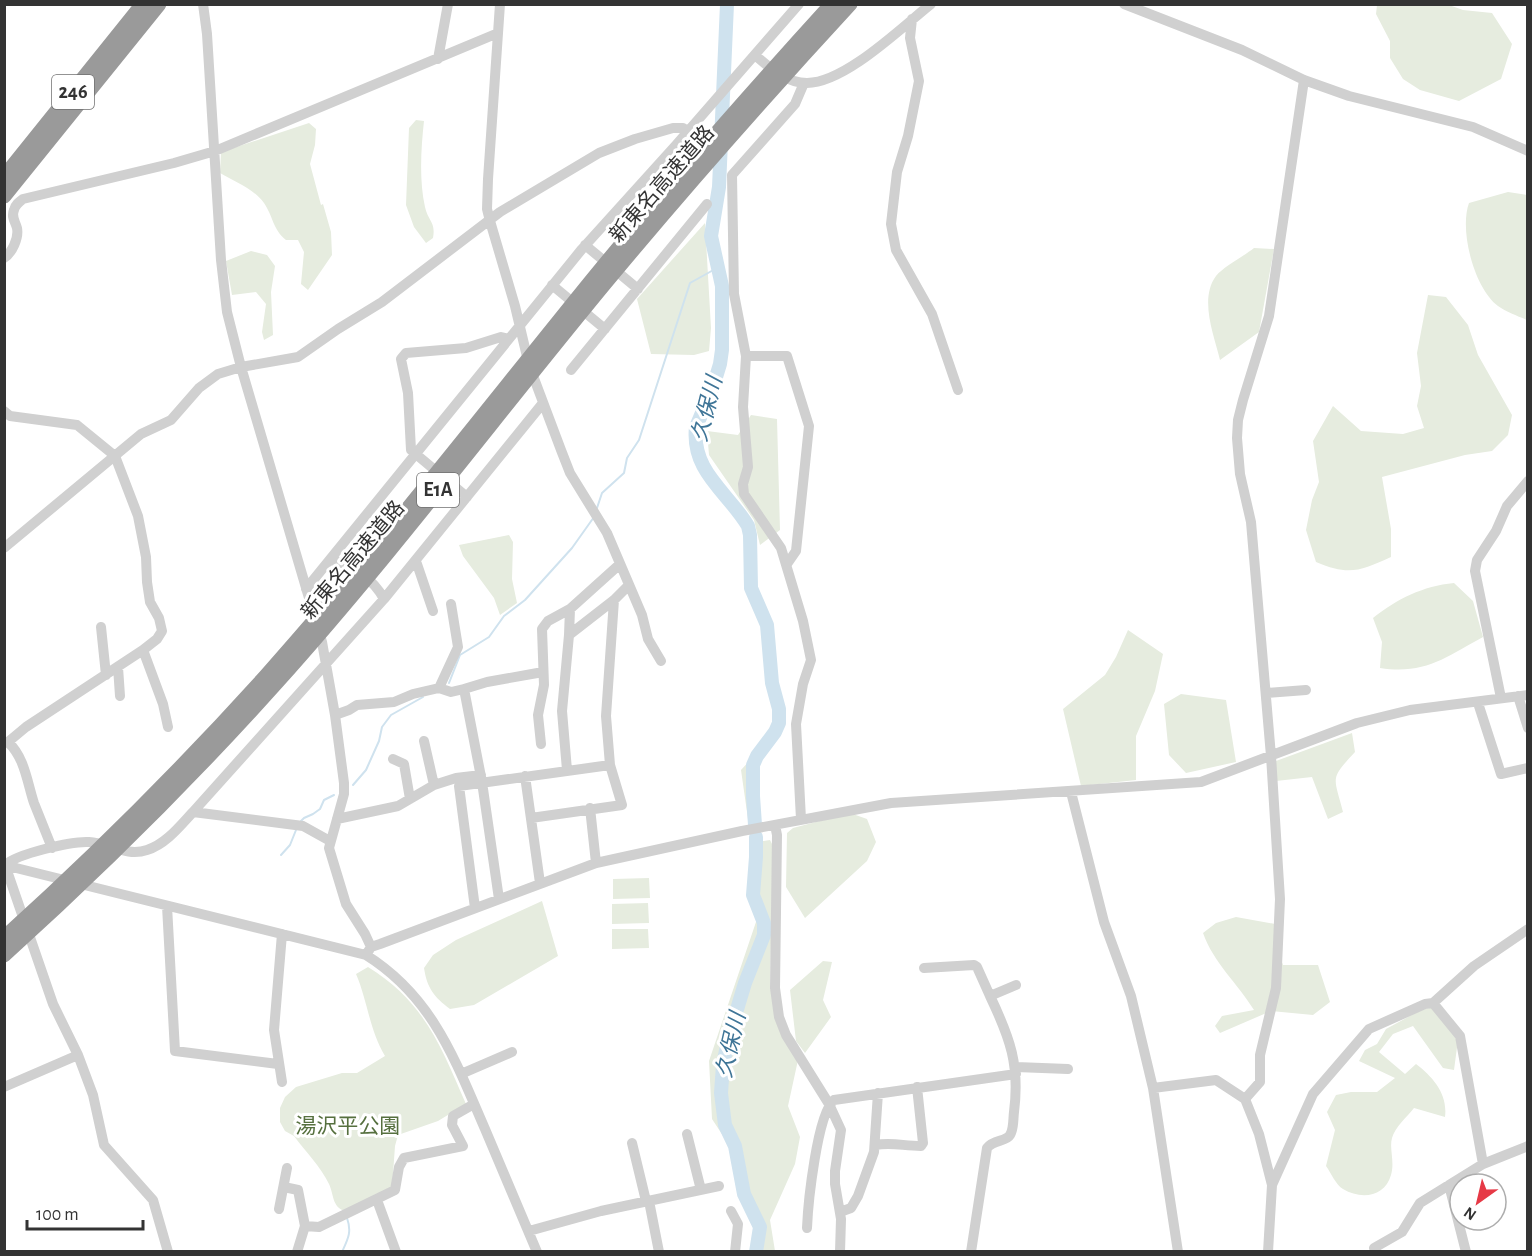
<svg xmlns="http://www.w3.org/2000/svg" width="1532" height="1256" viewBox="0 0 1532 1256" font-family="'Alegreya Sans','Noto Sans JP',sans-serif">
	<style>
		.green { fill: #e6ecdf }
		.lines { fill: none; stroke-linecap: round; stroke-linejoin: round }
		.stream { stroke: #cfe2ee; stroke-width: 2 }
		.river { stroke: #cfe2ee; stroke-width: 14 }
		.minor { stroke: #d0d0d0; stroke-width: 10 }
		.highway { stroke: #9a9a9a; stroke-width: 15 }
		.highway-bridge { stroke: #9a9a9a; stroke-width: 15 }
		.labels { text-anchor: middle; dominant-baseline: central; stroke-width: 6; stroke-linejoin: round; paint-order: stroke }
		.shield { fill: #fff; stroke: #707070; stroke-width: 1.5 }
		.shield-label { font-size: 20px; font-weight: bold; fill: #333 }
		.street-label { font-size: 21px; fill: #333; stroke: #fff }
		.park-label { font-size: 21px; fill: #56703f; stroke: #fff }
		.water-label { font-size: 22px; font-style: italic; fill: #3f7597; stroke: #fff }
	</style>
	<rect width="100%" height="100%" fill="#fff"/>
	<path class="green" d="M1377,5h72l14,5 29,3 20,31 -11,35 -42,22 -39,-11 -17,-11 -13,-21v-17l-14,-27z
		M416,120l8,1c-3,27 -5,59 1,86 3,14 11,15 8,31l-7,5 -12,-16 -8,-22 3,-77z
		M309,123l7,6 -1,16 -5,19 11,41 2,-1 8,28 1,23 -24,35 -7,-6 3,-32 -6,-12h-12c-13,-10 -13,-24 -22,-37 -11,-15 -29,-21 -44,-30l1,-21z
		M1508,192l19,3v125c-9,-4 -21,-8 -29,-14 -24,-18 -39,-76 -29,-103z
		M705,223l6,105 -2,23 -15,4 -43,-1 -14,-55z
		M1254,248l20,1 -15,83 -39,28c-6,-25 -21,-61 -4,-84 7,-9 28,-20 38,-28z
		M251,251l16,4 8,11 -4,26 2,43 -9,5 -2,-8 4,-28 -10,-12 -24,3 -6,-34z
		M1428,295l18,2 22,28 10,30 34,60 -4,20 -16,16 -27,4 -83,22 9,52v28c-31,14 -42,19 -75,5l-10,-32 6,-30 7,-18 -6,-41 20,-35 28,25 42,3 21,-6 -7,-22 4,-20 -4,-33z
		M751,415l26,4 3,111 -20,15 -6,-25 -45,-65 -2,-24 31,4z
		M509,535l4,7 -1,37 5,24 -17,12 -6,-17 -31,-42 -4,-11z
		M1454,583l19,18 10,36c-37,20 -58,38 -103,31l2,-26 -9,-24c24,-19 50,-32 81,-35z
		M1128,630l35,24 -8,37 -19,45v44l-55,6 -18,-77 42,-34 11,-18z
		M1181,694l45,6 10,62 -50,11 -17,-18 -5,-51z
		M1352,733l3,19c-26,28 -21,24 -12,60l-15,7 -16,-42 -36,4v-20z
		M752,758l5,65 -8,3 -8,-56z
		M850,813l17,6 9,23 -9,19 -62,57 -19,-31 1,-54 6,-5z
		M770,840l3,6 -3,142 28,72 -10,46 12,31 -5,27 -25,56 5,31h-14l2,-9 -8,-20 -15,-25 -5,-43 -23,-35 -3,-58 48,-142 -7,-25 2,-51z
		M649,878l1,20 -37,1v-20z
		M542,901l16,55 -84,49 -24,4c-16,-12 -23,-21 -26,-41l9,-13 23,-15z
		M648,903l1,20 -37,1v-20z
		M1236,917l39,7 2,24 6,17h35l12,37 -17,13 -42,-4 -51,22 -5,-7 7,-10 32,-6c-16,-26 -41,-48 -51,-77l13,-10z
		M612,929h36l1,19 -37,1z
		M823,961l9,1 -9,38 8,17 -26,36 -9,-12 -6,-51z
		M368,967c57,35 73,80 98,137l-28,17 -40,14 -3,11 -3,42 -47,23c-13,-4 -11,-16 -16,-27 -8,-17 -24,-33 -35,-48l-9,-5 -5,-9v-14l5,-11 11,-10 46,-14h15l28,-17c-16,-27 -17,-54 -29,-82z
		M1434,1007l24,33 -4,30 -11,-2 -30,-42 -20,8 -14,18 26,22 11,-10c17,13 32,30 29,53l-31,-9c-7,9 -19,19 -22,30 -3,11 3,23 -1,37 -6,22 -30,25 -48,14 -7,-4 -12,-16 -17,-23l9,-36 -8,-18 9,-17 15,-3h26l18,-14 -36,-17 6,-11 12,-6 9,-15 35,-19z"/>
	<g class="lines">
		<path class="stream" d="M597,508l5,-15 22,-20 3,-15 12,-18 51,-157 27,-15
			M449,683l11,-28 29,-18 15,-21 21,-16 47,-52 22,-31
			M353,785l13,-15 13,-29 3,-14 9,-12 32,-18
			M301,821l3,-3 9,-4 7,-5 4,-9 10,-5
			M281,855l9,-10 6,-15
			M342,1252c6,-13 10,-20 5,-34"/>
		<path class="river" d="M727,4l-8,183 -8,49 11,50v64l-2,14 -7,23 -17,40c-5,45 32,65 52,99l2,9 1,53 16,37 5,58 7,26v14l-4,9 -18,24 -4,9v31l2,29
			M756,837v20l-3,38 11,28v12l-19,48 -16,53 -6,29 -2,28 4,32 10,21 9,48 16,33 -4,25"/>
		<path class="minor" d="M203,4l4,30 14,226 6,52 14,55 81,275 13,73 9,68v11l-15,54 17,56 19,30 6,13
			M500,4l-12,175 -1,30 3,12 25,85 14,59 32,85 9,23 37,60 35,82 6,24 13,22
			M1124,4l118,46 62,30 45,16 124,31 55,24
			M912,19l-2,19 9,43 -11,55 -11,36 -6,52 5,26 36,64 26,76
			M755,55c15,13 31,28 52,28 38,0 95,-56 124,-79
			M438,59l10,-55
			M585,245l53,44
			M4,258c8,-5 15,-20 13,-30 -2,-7 -6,-11 -3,-18 1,-5 5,-8 9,-11l151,-36 41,-12 283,-118
			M552,285l53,44
			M746,356l-3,51 5,60 -5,17 1,10 37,54 22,73 8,39 -8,24 -7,40 5,95
			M571,370l136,-166
			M4,411l6,5 67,9 38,31 23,60 8,41 1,25 3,20 9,16 3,13 -5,8 -14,11 -117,77 -18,15
			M467,497l-56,-47 -3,-57 -7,-34 5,-6 60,-5 35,-11 8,2
			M4,548l137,-114 30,-14 28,-32 19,-14 23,-7 57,-10 40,-28 44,-27 118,-90 99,-59 36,-14 38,-11h10l5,3
			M330,560c21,3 44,20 54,39
			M416,561l17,50
			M787,564l9,-13 13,-125 -22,-70h-41l-12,-62 -2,-119 63,-71 9,-21
			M306,589l276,-340 94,-104 123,-141
			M101,627l5,48
			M569,635l1,-26 50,-45
			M143,650l20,54 5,23
			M118,667l2,29
			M439,688l12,4 13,-3 18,93 17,117
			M464,689l23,-7 56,-10
			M1266,693l40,-3
			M1518,696l10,32
			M1501,698l-26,-127 2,-11 19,-29 11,-25 21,-25
			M1478,703l23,71 27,-6
			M335,715l14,-5 8,-5 37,-3 19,-8 26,-6 19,-41 -7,-43
			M424,741l10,44
			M4,743l4,-1c17,16 19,40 26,61 6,15 12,30 18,45
			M541,744l-3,-29 6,-30 -2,-56 6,-8 22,-12
			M393,759l11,5 6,35
			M567,770l-5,-59 7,-76 45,-35 14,-14
			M525,776l15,107
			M1071,792l33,130 27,74 22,92 25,164
			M590,808l6,55
			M193,812l191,-213 159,-196
			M531,818l91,-13 -12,-40 -4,-49 8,-116
			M337,819l61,-13 36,-21 22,-7 25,-3
			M775,825l2,10 -2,153 4,29 7,18 43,69 12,26 -6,41v13l6,35 -1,33
			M4,865l362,90c67,42 89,105 119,174 17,41 35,82 52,123
			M167,906l8,145 103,13
			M475,908l-16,-122 151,-21
			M366,955l5,-8 9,-3 216,-81 146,-32 149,-28 310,-21 156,-59 53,-13 118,-15
			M924,968l50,-3 3,2 13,29
			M1433,1003l27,33 23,128
			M1016,1067l52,2
			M461,1074l51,-22
			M282,1082l-8,-52 8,-96
			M4,1087l74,-32
			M1153,1088l63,-8 29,19
			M687,1134l14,56
			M632,1143l14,58
			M875,1145c18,-3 28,1 46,1l2,-3 -6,-56
			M1272,1185l-13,-51 -14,-35 15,-17v-27l16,-67 4,-89 -9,-143 -20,-234 -11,-48 -3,-36 1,-18 5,-20 26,-84 35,-236
			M1449,1185l17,67
			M284,1187l14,3 7,36 -8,26
			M377,1200l19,52
			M649,1201l10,51
			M279,1209l8,-41
			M731,1211l7,13 -3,28
			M840,1212l11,-4 7,-12 16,-44 4,-59
			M305,1226l14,1 76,-37 4,-23 5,-9 59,-12 -11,-21 1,-9 21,-12
			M807,1228c1,-24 10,-114 27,-128l182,-26
			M529,1231l72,-20 118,-25
			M1374,1248l28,-16 18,-29 63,-39 45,-18
			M168,1252l-15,-52 -49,-55 -11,-50 -15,-40 -25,-51 -48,-139c12,-11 66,-24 84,-23 20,1 37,15 58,8 19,-6 33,-24 46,-38l110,14 27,15
			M971,1252l16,-104c7,-9 19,-6 23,-13 4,-6 3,-16 4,-23 6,-47 -4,-74 -24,-116l26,-11
			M1268,1252l4,-67 41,-91 56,-65 56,-25 8,-1 41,-37 54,-37"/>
		<path class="highway" d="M4,177l139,-173
			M4,196l155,-192"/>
		<path class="highway-bridge" d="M4,938c92,-83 179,-170 262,-262 114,-128 219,-264 327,-397 77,-94 157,-185 239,-275
			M4,955c95,-86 186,-176 272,-272 115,-128 219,-267 329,-400 79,-95 161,-188 245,-279"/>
	</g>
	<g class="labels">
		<g class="shield">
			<rect x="52" y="75" width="42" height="34" rx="4.5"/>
			<rect x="417" y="473" width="42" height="34" rx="4.5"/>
		</g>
		<g class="shield-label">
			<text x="73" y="92">246</text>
			<text x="438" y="490">E1A</text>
		</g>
		<g class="street-label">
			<text transform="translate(662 184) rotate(-49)">新東名高速道路</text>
			<text transform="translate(353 560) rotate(-50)">新東名高速道路</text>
		</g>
		<g class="park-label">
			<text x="348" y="1126">湯沢平公園</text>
		</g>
		<g class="water-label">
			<text transform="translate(707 409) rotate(-76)">久保川</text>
			<text transform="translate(731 1045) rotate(-77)">久保川</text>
		</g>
	</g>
	<rect width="1532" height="1256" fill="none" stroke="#333333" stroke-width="12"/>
	<g transform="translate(1478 1202) rotate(214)"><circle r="28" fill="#ffffff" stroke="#adadad" stroke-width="1.5"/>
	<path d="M0-4.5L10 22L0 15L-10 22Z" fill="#e63946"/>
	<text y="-9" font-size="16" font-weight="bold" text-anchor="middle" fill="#333333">N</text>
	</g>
	<path d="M27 1220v9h116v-9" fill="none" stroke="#333333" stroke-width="3"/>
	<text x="36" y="1220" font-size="18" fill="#333333" stroke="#ffffff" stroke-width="4.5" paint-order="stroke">100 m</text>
</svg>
